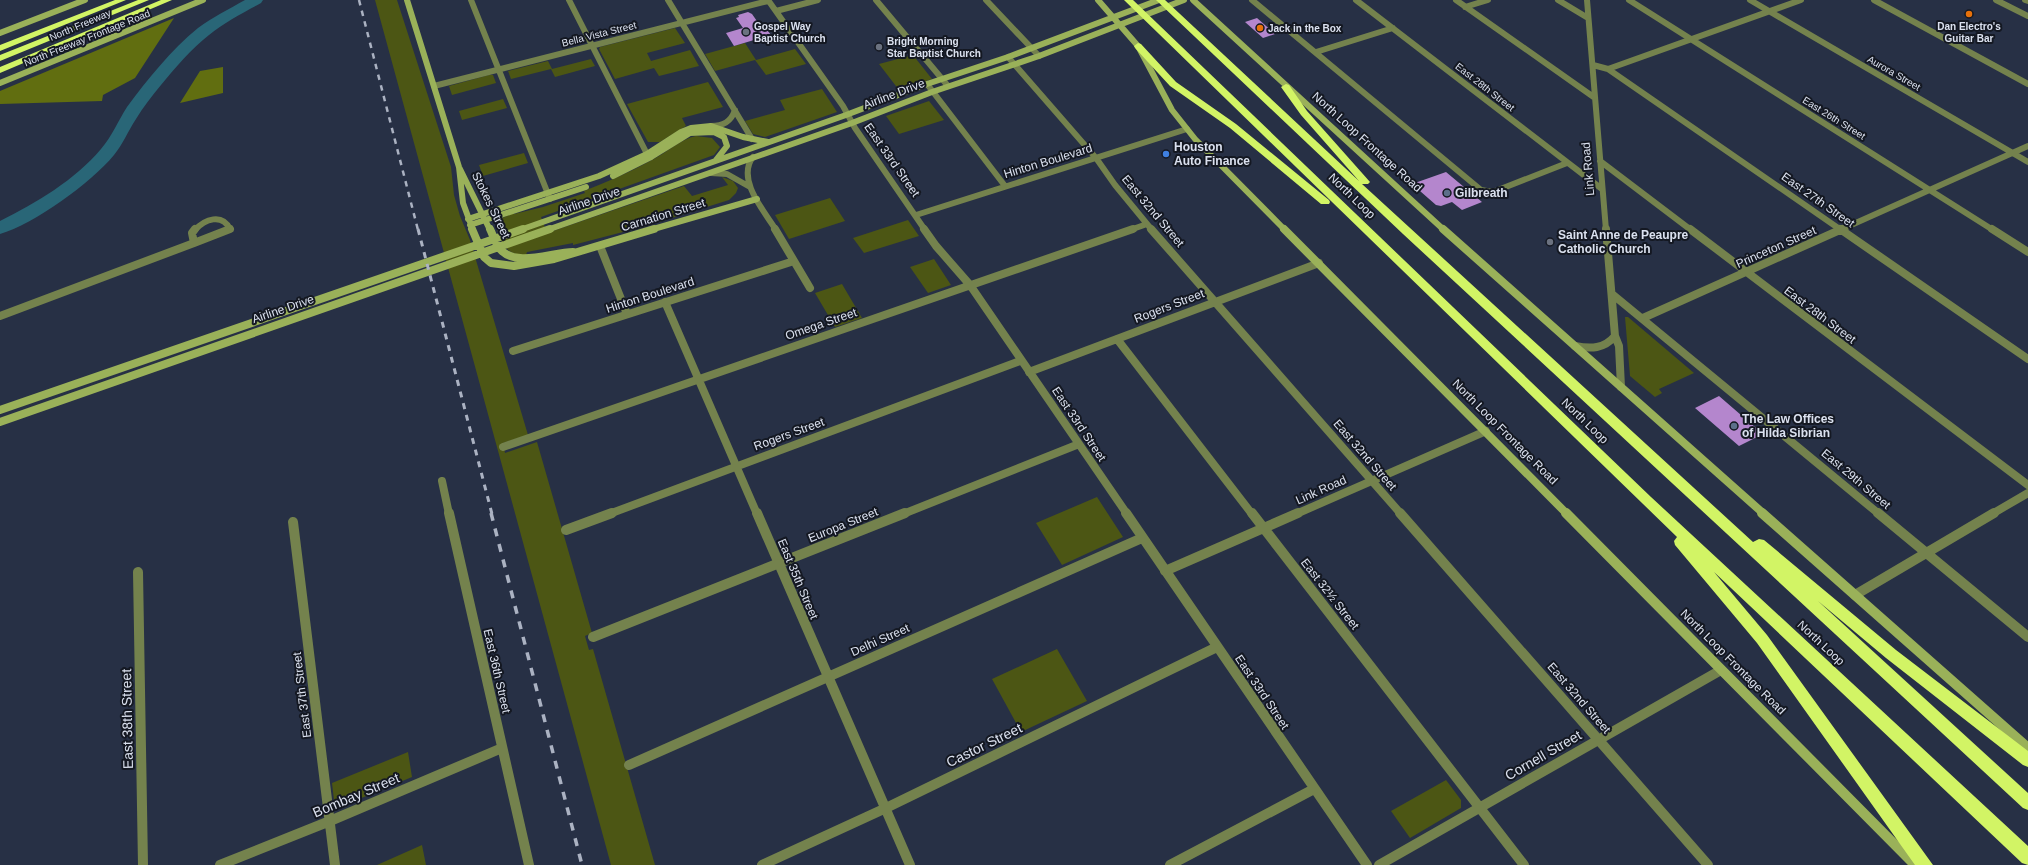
<svg xmlns="http://www.w3.org/2000/svg" width="2028" height="865" viewBox="0 0 2028 865" font-family="Arial,sans-serif">
	<style>
		.green { fill: #4c5614 }
		.forest { fill: #616e10 }
		.lines { fill: none; stroke-linecap: round; stroke-linejoin: round }
		.river { fill: #296677; fill-rule: evenodd }
		.building { fill: #b486cd }
		.street-far2 { stroke: #74824d; stroke-width: 6 }
		.street-far1 { stroke: #74824d; stroke-width: 8 }
		.street { stroke: #74824d; stroke-width: 10 }
		.secondary-far2 { stroke: #9ab159; stroke-width: 6 }
		.secondary-far1 { stroke: #9ab159; stroke-width: 8 }
		.secondary { stroke: #9ab159; stroke-width: 10 }
		.highway { fill: #d2f465; fill-rule: evenodd }
		.rail-far2 { stroke: #abb2c2; stroke-width: 2.5; stroke-dasharray: 5.5 5.5; stroke-linecap: butt }
		.rail-far1 { stroke: #abb2c2; stroke-width: 3; stroke-dasharray: 6 6; stroke-linecap: butt }
		.rail { stroke: #abb2c2; stroke-width: 3.5; stroke-dasharray: 8 8; stroke-linecap: butt }
		.food-dot { fill: #e8710a; stroke: #141822; stroke-width: 1.5 }
		.worship-dot { fill: #6b7280; stroke: #141822; stroke-width: 1.5 }
		.shop-dot { fill: #3f7fe0; stroke: #141822; stroke-width: 1.5 }
		.service-dot { fill: #5c6f8a; stroke: #141822; stroke-width: 1.5 }
		.labels { text-anchor: middle; dominant-baseline: central; stroke-width: 4; stroke-linejoin: round; paint-order: stroke }
		.far-street-label { font-size: 10px; fill: #dbe1ef; stroke: #141822 }
		.far-poi-label { font-size: 10px; font-weight: bold; fill: #dbe1ef; stroke: #141822; text-anchor: start }
		.street-label { font-size: 12px; fill: #dbe1ef; stroke: #141822 }
		.poi-label { font-size: 12px; font-weight: bold; fill: #dbe1ef; stroke: #141822; text-anchor: start }
		.near-street-label { font-size: 14px; fill: #dbe1ef; stroke: #141822 }
	</style>
	<rect width="100%" height="100%" fill="#273045"/>
	<path class="green" d="M375,0h22l54,167 3,28 6,21 10,24 58,195 -25,8 2,10 32,-11 55,191 -7,3 4,14 4,-1 62,216h-44z
		M675,28l10,15 -38,10 4,8 39,-11 9,16 -40,10 -5,-8 -39,11 -16,-30 1,-2z
		M745,43l11,17 39,-11 11,15 -40,11 -11,-15 -40,11 -10,-17z
		M913,55l19,24 -33,11 -20,-26z
		M591,59l4,7 -40,11 -4,-8 -40,10 -3,-8 40,-10 4,8z
		M489,75h4l3,8 -44,12 -3,-9z
		M708,82l15,25 -41,11 4,8 -26,16h-12l-21,-38z
		M822,89l15,23 -72,25 -12,-3 -8,-13 40,-11 -5,-10z
		M503,99l4,9 -45,12 -3,-9z
		M929,101l15,19 -45,14 -13,-18z
		M696,136l16,2 8,9 -6,8 -173,62 6,16 137,-47 8,10 36,-11 -6,-8 11,4 5,7 -2,5 -7,7 -83,26 -73,19v-2l-46,9 -1,3c-20,0 -25,-11 -30,-30l4,-6 13,-6 1,1 29,-7 42,-14 -1,-2c23,-9 46,-19 68,-31 14,-7 29,-21 44,-24z
		M524,153l4,10 -45,13 -4,-11z
		M830,198l15,23 -56,18 -14,-24z
		M908,220l11,16 -55,17 -11,-15z
		M934,259l17,26 -23,8 -18,-26z
		M842,284l20,34 -27,9 -20,-34z
		M1625,317h3l66,56 -35,16 3,4 -7,4 -25,-21z
		M1097,497l26,40 -61,28 -26,-42z
		M1057,649l30,52 -66,31 -29,-53z
		M408,752l4,25 -77,32 -3,-26z
		M1446,780l15,20v8l-51,30 -19,-27z
		M422,845l4,20h-49z"/>
	<path class="forest" d="M174,18l-39,60 -32,17 -1,6 -102,3v-13z
		M223,67v26l-43,10 20,-32z"/>
	<g class="lines">
		<path class="river" d="M245,0h18l-2,3c-18,10 -36,19 -52,32 -18,14 -33,32 -48,50 -9,11 -18,22 -25,34 -8,12 -13,25 -22,36 -23,28 -80,69 -114,79v-13c36,-18 75,-41 101,-72 11,-13 17,-28 26,-42 20,-27 44,-57 71,-79 15,-11 31,-19 47,-28z"/>
	</g>
	<path class="building" d="M748,12l4,2 7,10 3,-1 9,12 -37,11 -8,-13 17,-5 -7,-10 3,-1 -1,-2z
		M1257,18l18,16 -12,4 -18,-16z
		M1446,172l36,30 -20,8 -10,-8 -11,4 -5,-1 -24,-21z
		M1719,396l44,38 -24,12 -44,-38z"/>
	<g class="lines">
		<path class="street-far2" d="M471,0l79,199
			M569,0l78,154 4,3
			M668,0l84,139
			M768,0l75,106 12,22 70,102
			M876,0l72,86
			M986,0l53,56
			M1252,0l229,190 12,2 74,-29
			M1356,0l246,189
			M1456,0l139,98
			M1558,0l30,18
			M1587,0l19,230
			M1629,0l364,230
			M1750,0l278,162
			M1874,0l154,84
			M1996,0l32,16
			M2025,0l3,1
			M1465,7l23,-7
			M776,11l42,-11
			M1316,52l77,-24
			M1008,57l88,101 19,27 37,45
			M1593,65l15,4 233,161
			M1608,69l193,-69
			M927,84l78,102
			M434,86l334,-85
			M711,126c12,0 20,-4 24,-16
			M753,157c-17,22 11,54 23,73
			M1600,161l91,69
			M711,173l16,1 23,13
			M916,215l271,-86
			M195,230c10,-11 27,-17 35,-1l-3,1
			M1130,230l17,-6
			M1840,230l188,-84"/>
		<path class="street-far1" d="M775,229l35,59
			M924,229l12,17 34,39 157,229
			M1151,229l250,285
			M1606,229l9,107 4,10 2,41
			M1690,229l338,256
			M1840,229l188,130
			M1992,229l36,23
			M194,243l-2,-10 3,-4
			M194,243l36,-14
			M600,246l27,68
			M1612,294l267,220
			M665,302l92,212
			M0,316l194,-73
			M1643,318l199,-89
			M1117,339l135,175
			M1575,346c16,3 29,3 40,-10
			M513,351l281,-90
			M1029,372l290,-109
			M503,447l630,-218
			M442,481l7,33
			M609,514l411,-153
			M903,514l176,-70
			M1296,514l190,-83
			M1992,514l36,-21"/>
		<path class="street" d="M449,513l80,352
			M757,513l153,352
			M1126,513l241,352
			M1252,513l272,352
			M1400,513l308,352
			M1878,513l150,124
			M293,522l42,343
			M566,530l46,-17
			M1165,571l133,-58
			M138,572l5,293
			M1855,595l139,-82
			M593,637l312,-124
			M629,765l513,-227
			M220,865l110,-44 172,-73
			M762,865l124,-57 331,-161
			M1170,865l144,-76
			M1379,865l342,-195"/>
		<path class="secondary-far2" d="M407,0l52,167 31,63
			M1098,0l40,46 34,64 23,29 90,91
			M1193,0l251,230
			M0,33l85,-33
			M0,83l203,-83
			M459,167l4,36 10,27
			M613,176l38,-19 39,-24 24,-1 10,5 3,9 -11,14
			M468,219l131,-43 48,-22 34,-22 10,-4 20,-2 32,11 25,5
			M470,225l116,-38
			M520,230l326,-115 81,-31 81,-27 151,-57
			M547,230l305,-107 80,-31 107,-36 145,-56
			M650,230l107,-31"/>
		<path class="secondary-far1" d="M472,229l12,28 7,6 23,3 40,-7 100,-30
			M490,229c3,6 5,14 10,20 16,19 52,3 73,3
			M1284,229l283,285
			M1443,229l321,285
			M0,410l523,-181
			M0,422l550,-193"/>
		<path class="secondary" d="M1566,513l349,352
			M1762,513l266,235"/>
		<path class="highway" d="M115,0h11l-126,51v-6z
			M138,0h11l-149,61v-6z
			M161,0h11l-172,73v-6z
			M1124,0h9l518,497 377,349v19l-6,-2 -308,-291 53,63 166,230h-18l-158,-222 -82,-98 -1,-4 3,-4z
			M1156,0h9l194,181 -58,-66 -20,-28 5,-3 3,1 18,26 63,71 -2,2h-6l391,358 6,-3 5,1 132,110 132,101v16l-5,-2 -137,-107 -68,-57 210,192v17l-5,-2 -620,-574z
			M1138,43l3,1 35,38 60,42 93,76 1,2 -1,2h-8l-91,-76 -60,-42 -35,-38 -1,-2z"/>
		<path class="rail-far2" d="M359,0l59,230"/>
		<path class="rail-far1" d="M418,229l74,285"/>
		<path class="rail" d="M491,513l91,352"/>
	</g>
	<g class="food-dot">
		<circle cx="1969" cy="14" r="4"/>
		<circle cx="1260" cy="28" r="4"/>
	</g>
	<g class="worship-dot">
		<circle cx="746" cy="32" r="4"/>
		<circle cx="879" cy="47" r="4"/>
		<circle cx="1550" cy="242" r="4"/>
	</g>
	<circle class="shop-dot" cx="1166" cy="154" r="4"/>
	<g class="service-dot">
		<circle cx="1447" cy="193" r="4"/>
		<circle cx="1734" cy="426" r="4"/>
	</g>
	<g class="labels">
		<g class="far-street-label">
			<text transform="translate(80 25) rotate(-23)">North Freeway</text>
			<text transform="translate(599 34) rotate(-14)">Bella Vista Street</text>
			<text transform="translate(87 38) rotate(-22)">North Freeway Frontage Road</text>
			<text transform="translate(1894 73) rotate(30)">Aurora Street</text>
			<text transform="translate(1485 87) rotate(38)">East 28th Street</text>
			<text transform="translate(1834 118) rotate(32)">East 26th Street</text>
		</g>
		<g class="far-poi-label">
			<text x="754" y="26">Gospel Way<tspan x="754" dy="12">Baptist Church</tspan></text>
			<text x="1969" y="26" text-anchor="middle">Dan Electro's<tspan x="1969" dy="12">Guitar Bar</tspan></text>
			<text x="1268" y="28">Jack in the Box</text>
			<text x="887" y="41">Bright Morning<tspan x="887" dy="12">Star Baptist Church</tspan></text>
		</g>
		<g class="street-label">
			<text transform="translate(894 94) rotate(-21)">Airline Drive</text>
			<text transform="translate(1367 142) rotate(42)">North Loop Frontage Road</text>
			<text transform="translate(892 160) rotate(55)">East 33rd Street</text>
			<text transform="translate(1048 161) rotate(-17)">Hinton Boulevard</text>
			<text transform="translate(1588 169) rotate(-95)">Link Road</text>
			<text transform="translate(1352 196) rotate(44)">North Loop</text>
			<text transform="translate(1818 200) rotate(35)">East 27th Street</text>
			<text transform="translate(589 201) rotate(-19)">Airline Drive</text>
			<text transform="translate(491 205) rotate(64)">Stokes Street</text>
			<text transform="translate(1153 211) rotate(50)">East 32nd Street</text>
			<text transform="translate(663 215) rotate(-17)">Carnation Street</text>
			<text transform="translate(1776 247) rotate(-24)">Princeton Street</text>
			<text transform="translate(650 295) rotate(-18)">Hinton Boulevard</text>
			<text transform="translate(1169 306) rotate(-21)">Rogers Street</text>
			<text transform="translate(283 309) rotate(-19)">Airline Drive</text>
			<text transform="translate(1820 315) rotate(37)">East 28th Street</text>
			<text transform="translate(821 324) rotate(-19)">Omega Street</text>
			<text transform="translate(1585 421) rotate(44)">North Loop</text>
			<text transform="translate(1079 424) rotate(56)">East 33rd Street</text>
			<text transform="translate(1505 432) rotate(45)">North Loop Frontage Road</text>
			<text transform="translate(789 434) rotate(-20)">Rogers Street</text>
			<text transform="translate(1365 455) rotate(49)">East 32nd Street</text>
			<text transform="translate(1856 479) rotate(40)">East 29th Street</text>
			<text transform="translate(1321 490) rotate(-24)">Link Road</text>
			<text transform="translate(843 525) rotate(-22)">Europa Street</text>
			<text transform="translate(798 579) rotate(67)">East 35th Street</text>
			<text transform="translate(1330 594) rotate(52)">East 32½ Street</text>
			<text transform="translate(880 640) rotate(-24)">Delhi Street</text>
			<text transform="translate(1821 643) rotate(43)">North Loop</text>
			<text transform="translate(1733 662) rotate(45)">North Loop Frontage Road</text>
			<text transform="translate(497 671) rotate(77)">East 36th Street</text>
			<text transform="translate(1262 692) rotate(56)">East 33rd Street</text>
			<text transform="translate(302 695) rotate(-97)">East 37th Street</text>
			<text transform="translate(1579 698) rotate(49)">East 32nd Street</text>
		</g>
		<g class="poi-label">
			<text x="1174" y="147">Houston<tspan x="1174" dy="14">Auto Finance</tspan></text>
			<text x="1455" y="193">Gilbreath</text>
			<text x="1558" y="235">Saint Anne de Peaupre<tspan x="1558" dy="14">Catholic Church</tspan></text>
			<text x="1742" y="419">The Law Offices<tspan x="1742" dy="14">of Hilda Sibrian</tspan></text>
		</g>
		<g class="near-street-label">
			<text transform="translate(127 719) rotate(-91)">East 38th Street</text>
			<text transform="translate(984 745) rotate(-26)">Castor Street</text>
			<text transform="translate(1543 755) rotate(-30)">Cornell Street</text>
			<text transform="translate(356 795) rotate(-23)">Bombay Street</text>
		</g>
	</g>
</svg>
